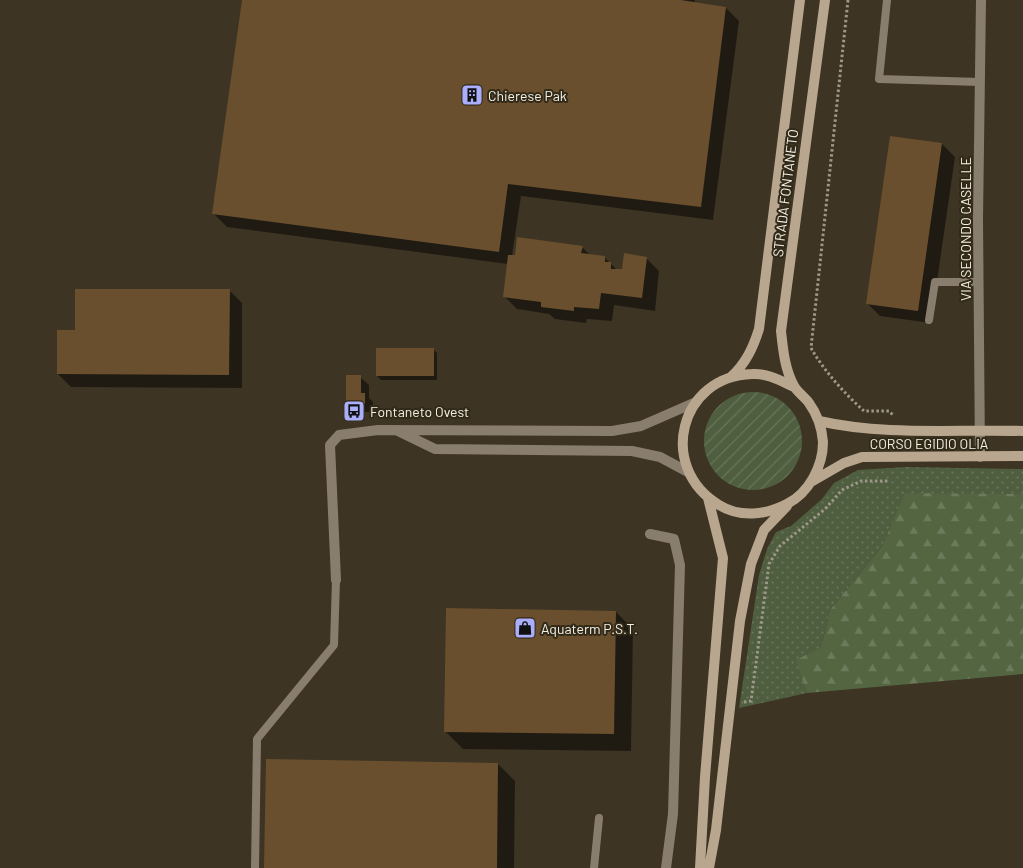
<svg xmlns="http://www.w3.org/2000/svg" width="1023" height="868" viewBox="0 0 1023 868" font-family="Barlow,sans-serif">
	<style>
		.grass { fill: url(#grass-dots) }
		.forest { fill: url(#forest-firs) }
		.garden { fill: url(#garden-furrows) }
		.shadow { fill: #0007 }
		.building { fill: #694f2e }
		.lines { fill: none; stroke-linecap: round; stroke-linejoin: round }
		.path { stroke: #9f988a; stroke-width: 3; stroke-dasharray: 2.5 2.5; stroke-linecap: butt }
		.lane { stroke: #897e6e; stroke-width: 8 }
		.street { stroke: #897e6e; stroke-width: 10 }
		.secondary { stroke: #b9a68e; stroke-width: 10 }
		.labels { text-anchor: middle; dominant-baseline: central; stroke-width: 4; stroke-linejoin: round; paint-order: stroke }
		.poi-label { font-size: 14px; fill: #f5f0e5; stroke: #322a19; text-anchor: start }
		.street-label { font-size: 14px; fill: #f5f0e5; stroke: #322a19 }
	</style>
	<defs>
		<pattern id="grass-dots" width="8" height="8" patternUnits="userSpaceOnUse" patternTransform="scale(1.25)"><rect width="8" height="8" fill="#4e5e3e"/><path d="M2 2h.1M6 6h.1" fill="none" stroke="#68755a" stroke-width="1.8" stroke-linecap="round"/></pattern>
		<pattern id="forest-firs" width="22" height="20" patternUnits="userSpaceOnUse" patternTransform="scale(1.25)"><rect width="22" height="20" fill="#536541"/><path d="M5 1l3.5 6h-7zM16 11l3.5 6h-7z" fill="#6c7b5c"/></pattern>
		<pattern id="garden-furrows" width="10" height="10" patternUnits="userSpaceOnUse" patternTransform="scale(1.25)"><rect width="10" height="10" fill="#4e5e3e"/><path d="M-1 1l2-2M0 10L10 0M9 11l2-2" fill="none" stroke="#68755a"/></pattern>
	</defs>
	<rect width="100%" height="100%" fill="#3d3423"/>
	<path class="grass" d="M906,467l117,2v25h-118l-23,52 -52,64 -9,37 -24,13 10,33 -68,15 20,-133 8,-26 9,-17 15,-6 31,-27 12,-16 24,-13z"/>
	<path class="forest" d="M905,493l118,1v180l-216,19 -11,-33 25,-13 9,-37 52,-64z"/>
	<path class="garden" d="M704 441a49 49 0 1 1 98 0a49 49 0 1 1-98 0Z"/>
	<path class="shadow" d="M243,0h452l-1,4 32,4 13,13 -26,199 -192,-24 -9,60 70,-9 9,9 13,1 13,13h6l23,-12 13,13 -4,40 -41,-6 -2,16 -25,-2 -1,4 -31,-4 -6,-5 -32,-5 -13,-13 4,-32 -281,-37 -13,-13z
		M891,137l51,7 13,13 -24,166 -51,-7 -13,-13z
		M229,290l13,13v85l-171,-1 -13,-13z
		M433,349l4,4v27h-56l-4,-4z
		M360,377l9,8v13l4,4v10h-17l-9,-9z
		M616,612l17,17 -2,122 -168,-2 -17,-17z
		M498,764l17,17 -1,87h-248z"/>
	<path class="building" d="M242,0h439l45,7 -25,200 -193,-23 -9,68 -287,-38z
		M890,136l52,7 -24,168 -52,-7z
		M517,237l66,9 -2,7 24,3v6h6v7h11l2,-16 23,4 -5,41 -41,-5 -2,16 -25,-2v4l-33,-4v-5l-38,-5 5,-42h7z
		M75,289h155l-1,86 -172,-1v-44h18z
		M376,348h58v28h-58z
		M346,375h15v18h4v11h-19z
		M446,608l170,3 -2,123 -170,-2z
		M266,759l232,4 -1,105h-233z"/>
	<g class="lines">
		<path class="path" d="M848,0l-37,348c13,23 34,46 53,63h25l4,4
			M744,702l7,-1 18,-137 11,-18 45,-37 17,-19 19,-9h29"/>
		<path class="lane" d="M887,0l-8,79 101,3
			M929,320l6,-38h43
			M255,868l2,-129 77,-94 2,-65
			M594,868l5,-50"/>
		<path class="street" d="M398,431l37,18 197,2 28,6 28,15
			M980,457l-2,-238 3,-219
			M650,534l24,5 6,26 -7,249 -7,54
			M336,580l-6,-135 9,-10 39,-5 234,1 29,-5 55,-24"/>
		<path class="secondary" d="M731,377c15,-14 22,-29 28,-48l41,-329
			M794,387c-13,-6 -27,-14 -42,-13 -73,2 -95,94 -33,131 21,13 47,10 68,-1 22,-11 36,-38 36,-62 -1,-14 -6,-28 -14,-39 -4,-6 -11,-10 -15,-17 -9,-16 -11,-36 -13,-55l44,-331
			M819,421c66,15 136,8 204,10
			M811,482l33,-19 18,-6 161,-1
			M700,868l5,-91 18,-219 -15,-60
			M709,868l7,-38 24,-209 11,-57 13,-34 23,-24"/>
	</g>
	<defs>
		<g id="building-square" transform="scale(1.125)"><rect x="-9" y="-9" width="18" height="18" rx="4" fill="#abaffb" stroke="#322a19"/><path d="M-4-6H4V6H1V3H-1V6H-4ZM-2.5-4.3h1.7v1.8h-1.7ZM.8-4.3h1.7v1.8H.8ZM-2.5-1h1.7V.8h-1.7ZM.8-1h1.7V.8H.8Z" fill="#111"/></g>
		<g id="bus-square" transform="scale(1.125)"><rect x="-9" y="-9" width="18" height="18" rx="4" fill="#abaffb" stroke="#322a19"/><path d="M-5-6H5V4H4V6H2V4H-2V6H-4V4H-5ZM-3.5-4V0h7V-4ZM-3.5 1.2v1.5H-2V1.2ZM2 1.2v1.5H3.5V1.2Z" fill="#111"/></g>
		<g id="shop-square" transform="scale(1.125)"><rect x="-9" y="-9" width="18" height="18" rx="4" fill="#abaffb" stroke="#322a19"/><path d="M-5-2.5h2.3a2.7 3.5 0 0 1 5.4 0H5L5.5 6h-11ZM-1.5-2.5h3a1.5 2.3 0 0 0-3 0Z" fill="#111"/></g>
	</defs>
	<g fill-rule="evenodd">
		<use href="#building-square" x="472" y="95"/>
		<use href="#bus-square" x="354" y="411"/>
		<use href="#shop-square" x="525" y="628"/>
	</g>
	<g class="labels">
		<g class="poi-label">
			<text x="488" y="95">Chierese Pak</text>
			<text x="370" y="411">Fontaneto Ovest</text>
			<text x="541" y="628">Aquaterm P.S.T.</text>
		</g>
		<g class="street-label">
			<text transform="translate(785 193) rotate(-83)">STRADA FONTANETO</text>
			<text transform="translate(965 229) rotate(-90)">VIA SECONDO CASELLE</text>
			<text x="929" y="443">CORSO EGIDIO OLIA</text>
		</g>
	</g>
</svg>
